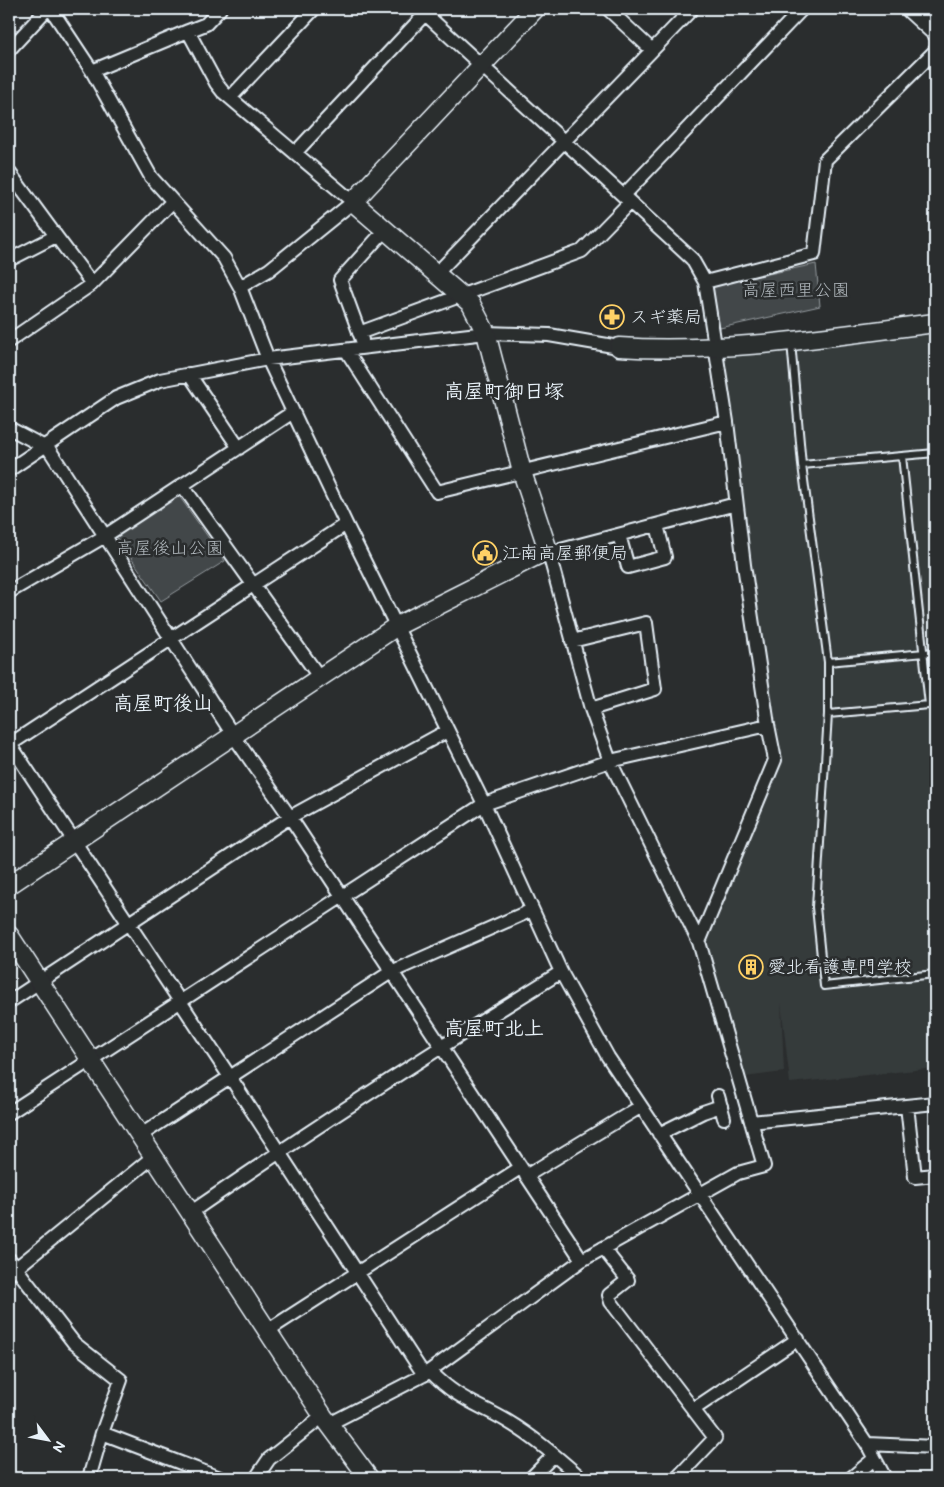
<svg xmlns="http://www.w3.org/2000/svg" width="944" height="1487" viewBox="0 0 944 1487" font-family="'Balsamiq Sans','Klee One',sans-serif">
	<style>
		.built { fill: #363a3b }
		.green { fill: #424648; stroke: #959ca0 }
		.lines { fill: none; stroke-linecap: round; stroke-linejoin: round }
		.lane-casing { stroke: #e8f1f8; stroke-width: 10 }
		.street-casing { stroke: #e8f1f8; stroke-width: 16 }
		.secondary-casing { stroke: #e8f1f8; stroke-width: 21 }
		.primary-casing { stroke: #e8f1f8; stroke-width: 24 }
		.lane { stroke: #2a2d2e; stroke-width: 6 }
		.street { stroke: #2a2d2e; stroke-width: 12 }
		.secondary { stroke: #2a2d2e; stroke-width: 18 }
		.primary { stroke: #2a2d2e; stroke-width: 20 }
		.labels { text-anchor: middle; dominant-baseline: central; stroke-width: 5; stroke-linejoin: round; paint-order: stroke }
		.park-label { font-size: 18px; fill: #aeb5ba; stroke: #2a2d2e }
		.poi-label { font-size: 18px; fill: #e8f1f8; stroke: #2a2d2e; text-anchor: start }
		.quarter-label { font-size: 20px; font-weight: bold; fill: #e8f1f8; stroke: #2a2d2e }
	</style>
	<rect width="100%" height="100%" fill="#2a2d2e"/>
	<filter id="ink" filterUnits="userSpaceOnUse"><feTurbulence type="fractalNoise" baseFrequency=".02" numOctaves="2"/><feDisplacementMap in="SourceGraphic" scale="10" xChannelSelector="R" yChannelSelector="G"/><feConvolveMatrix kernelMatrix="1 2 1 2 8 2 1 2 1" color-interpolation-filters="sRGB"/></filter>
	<g filter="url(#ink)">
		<path class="built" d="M935,327v741l-145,15 -9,-80 3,69 -47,6 -38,-136 76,-183 -61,-414z"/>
		<path class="green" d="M816,264l4,42 -100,22 -8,-42z
			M179,496l46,65 -64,40 -46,-66z"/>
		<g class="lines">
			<g class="lane-casing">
				<path id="lane" d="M791,342l11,123 26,197v52l-12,193 8,79 111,-12
					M802,465l133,-12
					M828,662l107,-10
					M828,714l101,-9 -27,-249"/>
			</g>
			<g class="street-casing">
				<path id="street" d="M51,9l41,62 59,106 73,81 16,29 28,72 78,165 138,280 77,168 47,85 259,387 18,34
					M220,9l-14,15 -18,7 28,52 7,9 130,110 -84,68 -29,17
					M608,9l44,41
					M9,50l38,-41
					M92,71l96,-40
					M230,98l84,-89
					M295,153l130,-139
					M9,172l47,64 -47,24
					M624,195l178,-186
					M56,236l36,48
					M437,273l255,-264
					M705,282l109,-28 11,-94 110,-109
					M359,333l223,-82 48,-49
					M362,340l-22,-60 45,-50
					M9,341l83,-57 80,-82
					M346,350l91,142 290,-70
					M189,374l50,74
					M9,428l36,19
					M47,446l186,289 57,82 292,443
					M9,470l107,-72 44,-18 108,-21 218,-26 63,2 70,12
					M182,485l138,193
					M619,535l9,32 37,-10 -8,-32
					M548,550l43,159 19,52 89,181
					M549,553l187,-49
					M9,592l96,-56 188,-124
					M572,641l74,-18 9,66 -64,20
					M10,744l220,333 194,298
					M9,745l337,-221
					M9,1002l281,-185 157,-86
					M718,1096l6,22
					M907,1106l8,71 20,-2
					M9,1113l475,-309 126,-43 158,-36 -24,-160 -17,-143 -22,-140 -13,-23 -272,-250
					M751,1122l184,-19
					M659,1134l44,-22 18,-6
					M141,1135l250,-163 141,-62
					M526,1176l114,-69
					M190,1213c121,-84 245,-163 371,-241
					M603,1248l25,32 -19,15 2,7 104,136 -38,40
					M9,1259l65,84 47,37 -19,53 -13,45
					M9,1274l145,-118
					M267,1331l253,-163
					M430,1371c27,28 46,32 77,50 27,16 51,37 74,57
					M694,1409l104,-70
					M329,1424l95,-49 158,-115 156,-87 26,-7 -65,-224 76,-182 -7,-35
					M102,1433l118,45
					M867,1444l68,3
					M256,1478l13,-19 54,-43
					M531,1478l23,-23
					M851,1478l23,-19"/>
			</g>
			<g class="secondary-casing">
				<path id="secondary" d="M619,347c103,7 214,-11 316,-24
					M9,885l388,-259 151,-76 -26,-78 -36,-139 -15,-29 -118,-102 182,-193
					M9,935l314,481 46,62"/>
			</g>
			<g class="primary-casing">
				<path id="primary" d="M912,9l23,21"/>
			</g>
			<use href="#lane" class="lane"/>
			<use href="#street" class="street"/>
			<use href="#secondary" class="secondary"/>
			<use href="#primary" class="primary"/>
		</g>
	</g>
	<defs>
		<g id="pharmacy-ring" transform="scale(1.25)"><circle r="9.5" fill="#2a2d2e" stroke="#ffd166" stroke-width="1.5"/><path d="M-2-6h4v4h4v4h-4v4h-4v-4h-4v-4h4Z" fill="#ffd166"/></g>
		<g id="civic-ring" transform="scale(1.25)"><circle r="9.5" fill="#2a2d2e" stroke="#ffd166" stroke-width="1.5"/><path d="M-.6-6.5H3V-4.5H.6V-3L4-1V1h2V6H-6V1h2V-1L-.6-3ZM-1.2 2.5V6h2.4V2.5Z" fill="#ffd166"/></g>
		<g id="building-ring" transform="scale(1.25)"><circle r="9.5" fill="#2a2d2e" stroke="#ffd166" stroke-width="1.5"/><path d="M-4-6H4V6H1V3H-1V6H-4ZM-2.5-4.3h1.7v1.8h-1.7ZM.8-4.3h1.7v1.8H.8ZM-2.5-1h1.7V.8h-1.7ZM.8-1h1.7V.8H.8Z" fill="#ffd166"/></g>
	</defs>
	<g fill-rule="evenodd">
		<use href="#pharmacy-ring" x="612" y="317"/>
		<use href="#civic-ring" x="485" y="553"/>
		<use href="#building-ring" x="751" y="967"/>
	</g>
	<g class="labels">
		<g class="park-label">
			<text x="796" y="290">高屋西里公園</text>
			<text x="170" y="548">高屋後山公園</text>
		</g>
		<g class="poi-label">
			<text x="630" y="317">スギ薬局</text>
			<text x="502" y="553">江南高屋郵便局</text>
			<text x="768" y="967">愛北看護専門学校</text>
		</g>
		<g class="quarter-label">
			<text x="504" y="392">高屋町御日塚</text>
			<text x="163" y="704">高屋町後山</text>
			<text x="494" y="1029">高屋町北上</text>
		</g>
	</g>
	<rect width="944" height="1487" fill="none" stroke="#2a2d2e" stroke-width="30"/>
	<rect x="15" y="15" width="914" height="1457" fill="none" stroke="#e8f1f8" stroke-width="2" filter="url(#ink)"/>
	<g transform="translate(48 1440) rotate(122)" stroke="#2a2d2e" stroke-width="4" paint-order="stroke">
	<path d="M0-4L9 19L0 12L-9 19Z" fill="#e8f1f8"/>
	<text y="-8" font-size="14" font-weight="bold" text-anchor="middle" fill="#e8f1f8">N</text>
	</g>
</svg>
